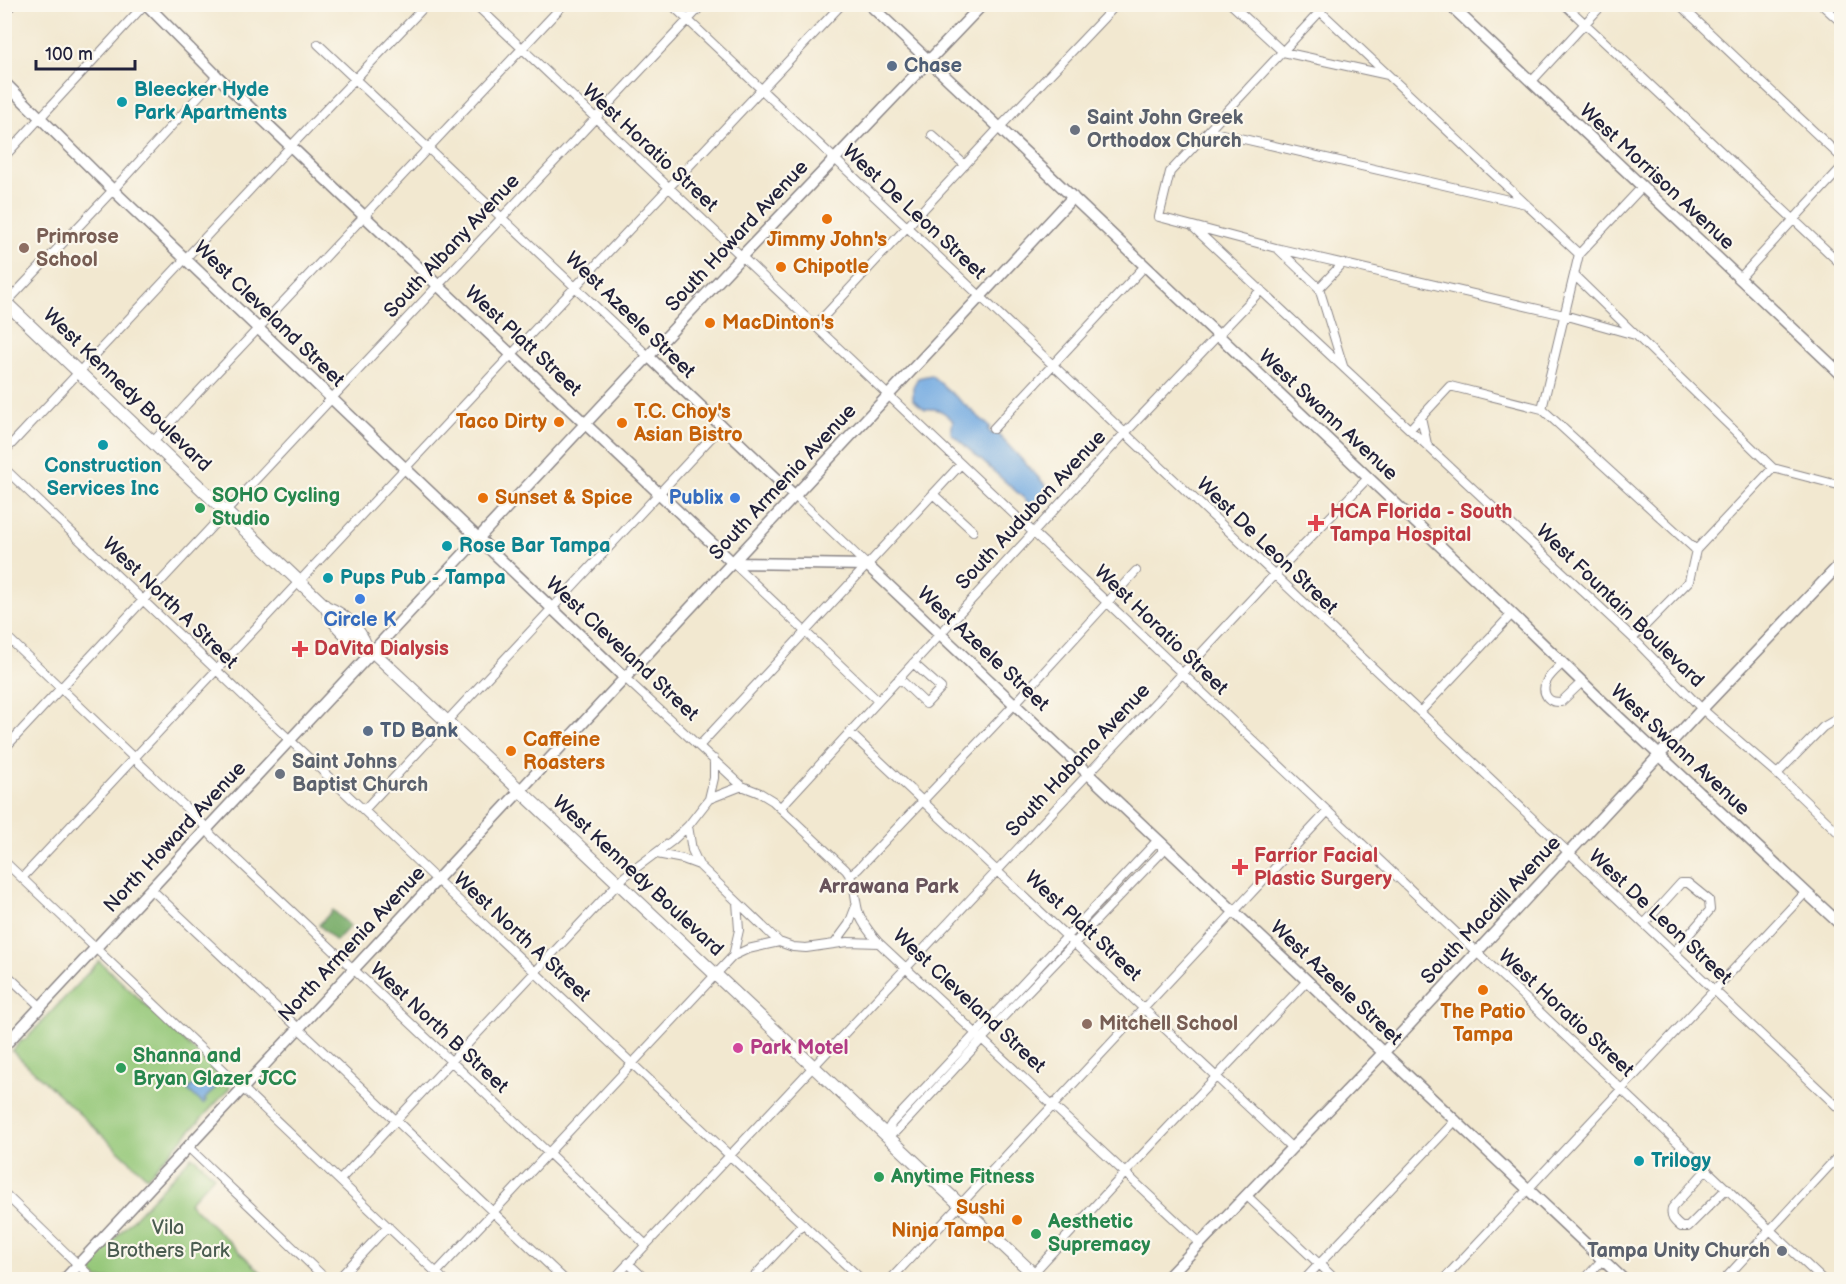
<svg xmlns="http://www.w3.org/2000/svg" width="1846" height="1284" viewBox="0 0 1846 1284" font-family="'Balsamiq Sans',sans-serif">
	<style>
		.green { fill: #94c778; stroke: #5b745a; stroke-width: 1.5 }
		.forest { fill: #77ac68; stroke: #4c6752; stroke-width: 1.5 }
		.water { fill: #73aae1; stroke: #4a668e; stroke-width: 1.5 }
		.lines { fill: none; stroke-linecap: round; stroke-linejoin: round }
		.street-casing { stroke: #8a8586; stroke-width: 10 }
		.secondary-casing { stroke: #8a8586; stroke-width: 13 }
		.primary-casing { stroke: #8a8586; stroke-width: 14 }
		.street { stroke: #fff; stroke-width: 8 }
		.secondary { stroke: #fff; stroke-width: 10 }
		.primary { stroke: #fff; stroke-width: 12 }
		.service-dot { fill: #5c6f8a; stroke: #fbf7ec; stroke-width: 2 }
		.culture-dot { fill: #0f9aa8; stroke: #fbf7ec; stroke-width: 2 }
		.worship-dot { fill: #6b7280; stroke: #fbf7ec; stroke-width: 2 }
		.food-dot { fill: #e8710a; stroke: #fbf7ec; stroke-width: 2 }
		.education-dot { fill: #8d6e63; stroke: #fbf7ec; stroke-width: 2 }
		.shop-dot { fill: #3f7fe0; stroke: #fbf7ec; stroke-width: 2 }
		.leisure-dot { fill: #2e9e5b; stroke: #fbf7ec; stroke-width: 2 }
		.health-dot { fill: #e0444e; stroke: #fbf7ec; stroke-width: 2 }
		.hotel-dot { fill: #d1479c; stroke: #fbf7ec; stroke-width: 2 }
		.labels { text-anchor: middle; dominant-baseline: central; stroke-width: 4.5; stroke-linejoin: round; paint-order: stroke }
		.service-label { font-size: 20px; font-weight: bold; fill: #4e5e75; stroke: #fbf7ec; text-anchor: start }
		.culture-label { font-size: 20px; font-weight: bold; fill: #0d838f; stroke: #fbf7ec; text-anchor: start }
		.worship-label { font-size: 20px; font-weight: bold; fill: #5b616d; stroke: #fbf7ec; text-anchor: start }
		.street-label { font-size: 20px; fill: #22223b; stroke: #fbf7ec }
		.education-label { font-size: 20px; font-weight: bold; fill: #785e54; stroke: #fbf7ec; text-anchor: start }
		.food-label { font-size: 20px; font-weight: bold; fill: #c56008; stroke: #fbf7ec; text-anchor: start }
		.leisure-label { font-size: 20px; font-weight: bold; fill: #27864d; stroke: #fbf7ec; text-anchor: start }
		.shop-label { font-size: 20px; font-weight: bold; fill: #366cbe; stroke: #fbf7ec; text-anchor: end }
		.health-label { font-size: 20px; font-weight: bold; fill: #be3a42; stroke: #fbf7ec; text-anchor: start }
		.hotel-label { font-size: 20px; font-weight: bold; fill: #b23c85; stroke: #fbf7ec; text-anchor: start }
		.park-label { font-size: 20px; fill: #4a5c50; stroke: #fbf7ec }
		.neighbourhood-label { font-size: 21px; font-weight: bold; fill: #68545c; stroke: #fbf7ec }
	</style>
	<rect width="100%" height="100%" fill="#fbf7ec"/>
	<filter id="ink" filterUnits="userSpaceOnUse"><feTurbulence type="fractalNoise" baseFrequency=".0167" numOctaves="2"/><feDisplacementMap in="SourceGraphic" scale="12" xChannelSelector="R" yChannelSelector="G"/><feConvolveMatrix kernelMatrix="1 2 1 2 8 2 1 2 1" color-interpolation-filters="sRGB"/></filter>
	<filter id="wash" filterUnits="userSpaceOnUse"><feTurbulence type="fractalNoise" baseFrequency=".008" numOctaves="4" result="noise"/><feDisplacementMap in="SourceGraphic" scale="24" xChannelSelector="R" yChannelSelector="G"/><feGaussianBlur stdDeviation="1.35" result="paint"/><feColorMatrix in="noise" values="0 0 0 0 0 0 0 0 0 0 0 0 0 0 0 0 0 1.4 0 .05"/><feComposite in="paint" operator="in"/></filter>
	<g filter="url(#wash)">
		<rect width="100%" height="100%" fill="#f2e8d0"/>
		<path class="green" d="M99,961l131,123 -1,5 -82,88 -135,-126 9,-10 5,-2z
			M191,1157l4,1 19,18 -25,27 79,76h-170l-7,-7 -2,-6z"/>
		<path class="forest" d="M333,910l17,16 -14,15 -17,-16z"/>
		<path class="water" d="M931,375l59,52 -2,3 4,4 3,-3 57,61 -15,18 -86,-77 2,-12c-9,-10 -15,-13 -28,-12l-12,-9v-13l5,-9z
			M205,1074l12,12 -13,14 2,1 -3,3 -15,-14z"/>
	</g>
	<g filter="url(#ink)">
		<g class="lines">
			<g class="street-casing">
				<path id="street" d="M475,4c448,427 900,849 1348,1276
					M671,4l1171,1107
					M1231,4l52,48 105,23
					M1327,4l-157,168 -11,45 117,31 288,67 71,20
					M1564,4l278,261
					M1679,4l163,154
					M1821,4l21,19
					M1321,12l258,242
					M4,13l9,-9
					M318,44l331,313
					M1531,82l72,-78
					M1209,131l317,73
					M932,135l33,30
					M4,157l141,-153
					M1193,227l440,411 69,71 75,65 65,62
					M1278,249l41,39 24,78
					M1575,276l198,192 69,18
					M1739,279l103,-112
					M1319,288l24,-25
					M6,303l107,-113 104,-114
					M815,326l184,-198 118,-124
					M1542,409l37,-155 63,-67
					M1421,417l6,27
					M993,429l151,-162
					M1410,429l40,-43 92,23 154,141
					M153,442l34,-38 377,-400
					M4,452l287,-306 136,-142
					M4,468l433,412 425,400
					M933,494l40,37
					M795,496l72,69
					M733,563l145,138
					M4,634l198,189 10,13 433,408
					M1633,638l56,-57 7,-31 77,-82
					M1562,664c-8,8 -24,20 -15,33 4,5 8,5 14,5l21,-20
					M625,678l117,108 18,7 13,8 73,69c9,11 8,22 11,36 2,14 13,27 22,37l321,300
					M899,678l27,26 15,-16 -28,-25
					M1420,712l92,-98
					M849,732l442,415
					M700,745l261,-281
					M4,749l328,-351 371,-394
					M1777,774l46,-47 19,-11
					M709,799l5,-21v-19
					M780,808l345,-375 136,-143
					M364,810l357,-383
					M688,826l4,24 7,15 80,77
					M1162,843v9l-180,187 -85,92 -12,3 7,-11 262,-279z
					M657,854l26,5 16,6
					M4,861l440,419
					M850,875l8,-6 152,-160 126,-138
					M22,878l489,-523 331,-351
					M151,889l414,391
					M1644,924l37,-41h7l21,17 1,10 -36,42
					M835,943l14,-19 7,-18
					M733,956l6,-26 -2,-28
					M4,972l37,35
					M188,1147l139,133
					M1707,1169l-35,39c-2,10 2,13 9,19h7l39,-39
					M340,1180l285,-304 47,-35 16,-15 21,-27 33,-13
					M4,1193l90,87
					M1246,1195l90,85
					M628,1263l18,17
					M437,1272l296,-316 15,-7 31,-7 14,5 13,1 42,-6 31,1
					M337,1280l51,-54
					M613,1280l569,-606 92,-99 94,-97
					M751,1280l52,-56
					M890,1280l438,-469
					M1027,1280l98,-107 182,-192
					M1304,1280l152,-160
					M1443,1280l363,-388
					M1584,1280l19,-21
					M1724,1280l118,-128"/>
			</g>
			<g class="secondary-casing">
				<path id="secondary" d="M146,4l71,72 128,122 388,365
					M869,4l643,610 96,93 234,219
					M1449,4l393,371
					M4,82l109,108 512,488
					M649,357l146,139
					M733,563l134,2 757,715
					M4,1046l737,-789 242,-253
					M64,1280l1009,-1083
					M1165,1280l219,-228 318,-343 140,-147"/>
			</g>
			<g class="primary-casing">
				<path id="primary" d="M4,301l322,306c18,7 33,21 40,39
					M326,607c6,14 17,27 30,35 6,4 11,4 17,10l667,628"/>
			</g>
			<use href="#street" class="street"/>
			<use href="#secondary" class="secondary"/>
			<use href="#primary" class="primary"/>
		</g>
	</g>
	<g class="service-dot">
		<circle cx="892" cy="66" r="6"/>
		<circle cx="368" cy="731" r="6"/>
	</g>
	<g class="culture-dot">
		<circle cx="122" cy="102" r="6"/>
		<circle cx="103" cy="445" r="6"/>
		<circle cx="447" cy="546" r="6"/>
		<circle cx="328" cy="578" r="6"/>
		<circle cx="1639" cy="1161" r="6"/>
	</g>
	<g class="worship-dot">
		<circle cx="1075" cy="130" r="6"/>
		<circle cx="280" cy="774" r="6"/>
		<circle cx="1782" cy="1251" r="6"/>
	</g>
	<g class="food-dot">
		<circle cx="827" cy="219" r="6"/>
		<circle cx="781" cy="267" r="6"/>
		<circle cx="710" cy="323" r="6"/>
		<circle cx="559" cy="422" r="6"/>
		<circle cx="622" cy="423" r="6"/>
		<circle cx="483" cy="498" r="6"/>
		<circle cx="511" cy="751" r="6"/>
		<circle cx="1483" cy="990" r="6"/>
		<circle cx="1017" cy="1220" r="6"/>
	</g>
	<g class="education-dot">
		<circle cx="24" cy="248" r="6"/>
		<circle cx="1087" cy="1024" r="6"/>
	</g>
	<g class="shop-dot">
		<circle cx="735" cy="498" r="6"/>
		<circle cx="360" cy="599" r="6"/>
	</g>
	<g class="leisure-dot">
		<circle cx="200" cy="508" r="6"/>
		<circle cx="121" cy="1068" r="6"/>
		<circle cx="879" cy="1177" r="6"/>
		<circle cx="1036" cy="1234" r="6"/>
	</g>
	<g class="health-dot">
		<path d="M1313 514h6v6h6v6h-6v6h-6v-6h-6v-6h6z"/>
		<path d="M297 640h6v6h6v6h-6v6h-6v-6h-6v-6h6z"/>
		<path d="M1237 858h6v6h6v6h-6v6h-6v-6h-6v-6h6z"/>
	</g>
	<circle class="hotel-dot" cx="738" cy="1048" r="6"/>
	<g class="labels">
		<g class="service-label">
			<text x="904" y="66">Chase</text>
			<text x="380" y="731">TD Bank</text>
		</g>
		<g class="culture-label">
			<text x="134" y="90">Bleecker Hyde<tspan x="134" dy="23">Park Apartments</tspan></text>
			<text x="103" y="466" text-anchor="middle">Construction<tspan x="103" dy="23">Services Inc</tspan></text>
			<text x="459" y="546">Rose Bar Tampa</text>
			<text x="340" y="578">Pups Pub - Tampa</text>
			<text x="1651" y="1161">Trilogy</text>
		</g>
		<g class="worship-label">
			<text x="1087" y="118">Saint John Greek<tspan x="1087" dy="23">Orthodox Church</tspan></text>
			<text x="292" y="762">Saint Johns<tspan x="292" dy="23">Baptist Church</tspan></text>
			<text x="1770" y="1251" text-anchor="end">Tampa Unity Church</text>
		</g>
		<g class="street-label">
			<text transform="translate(650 148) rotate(43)">West Horatio Street</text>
			<text transform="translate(1657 177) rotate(43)">West Morrison Avenue</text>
			<text transform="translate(914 212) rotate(43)">West De Leon Street</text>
			<text transform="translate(737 236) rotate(-47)">South Howard Avenue</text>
			<text transform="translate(452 246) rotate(-47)">South Albany Avenue</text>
			<text transform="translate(269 314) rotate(44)">West Cleveland Street</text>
			<text transform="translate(630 315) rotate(44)">West Azeele Street</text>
			<text transform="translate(523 341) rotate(43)">West Platt Street</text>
			<text transform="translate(127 390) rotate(44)">West Kennedy Boulevard</text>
			<text transform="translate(1328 415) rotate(43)">West Swann Avenue</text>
			<text transform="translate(783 482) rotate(-47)">South Armenia Avenue</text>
			<text transform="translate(1031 510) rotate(-47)">South Audubon Avenue</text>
			<text transform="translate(1267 546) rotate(44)">West De Leon Street</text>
			<text transform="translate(170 603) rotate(44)">West North A Street</text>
			<text transform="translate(1620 606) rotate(44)">West Fountain Boulevard</text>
			<text transform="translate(1161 630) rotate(44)">West Horatio Street</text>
			<text transform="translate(622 649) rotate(43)">West Cleveland Street</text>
			<text transform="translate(983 649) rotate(43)">West Azeele Street</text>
			<text transform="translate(1680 750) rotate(43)">West Swann Avenue</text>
			<text transform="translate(1078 760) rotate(-47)">South Habana Avenue</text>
			<text transform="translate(175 837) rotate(-47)">North Howard Avenue</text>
			<text transform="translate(638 876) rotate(43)">West Kennedy Boulevard</text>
			<text transform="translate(1491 910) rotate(-47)">South Macdill Avenue</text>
			<text transform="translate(1660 917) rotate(43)">West De Leon Street</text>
			<text transform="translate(1083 926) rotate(43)">West Platt Street</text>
			<text transform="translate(522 937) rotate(43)">West North A Street</text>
			<text transform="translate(352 944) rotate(-47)">North Armenia Avenue</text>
			<text transform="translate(1336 983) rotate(43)">West Azeele Street</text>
			<text transform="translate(969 1001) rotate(43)">West Cleveland Street</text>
			<text transform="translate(1566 1013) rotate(43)">West Horatio Street</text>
			<text transform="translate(439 1028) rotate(43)">West North B Street</text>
		</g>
		<g class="education-label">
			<text x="36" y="237">Primrose<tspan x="36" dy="23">School</tspan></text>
			<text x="1099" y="1024">Mitchell School</text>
		</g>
		<g class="food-label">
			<text x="827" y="240" text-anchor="middle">Jimmy John's</text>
			<text x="793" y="267">Chipotle</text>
			<text x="722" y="323">MacDinton's</text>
			<text x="634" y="412">T.C. Choy's<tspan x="634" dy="23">Asian Bistro</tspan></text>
			<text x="547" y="422" text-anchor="end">Taco Dirty</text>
			<text x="495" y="498">Sunset &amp; Spice</text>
			<text x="523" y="740">Caffeine<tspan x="523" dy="23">Roasters</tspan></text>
			<text x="1483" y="1012" text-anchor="middle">The Patio<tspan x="1483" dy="23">Tampa</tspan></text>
			<text x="1005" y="1208" text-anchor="end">Sushi<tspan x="1005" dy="23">Ninja Tampa</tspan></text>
		</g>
		<g class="leisure-label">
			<text x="212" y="496">SOHO Cycling<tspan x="212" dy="23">Studio</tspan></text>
			<text x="133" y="1056">Shanna and<tspan x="133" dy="23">Bryan Glazer JCC</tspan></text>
			<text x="891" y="1177">Anytime Fitness</text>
			<text x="1048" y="1222">Aesthetic<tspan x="1048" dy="23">Supremacy</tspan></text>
		</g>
		<g class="shop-label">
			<text x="723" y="498">Publix</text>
			<text x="360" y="620" text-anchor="middle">Circle K</text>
		</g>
		<g class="health-label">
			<text x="1330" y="512">HCA Florida - South<tspan x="1330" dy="23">Tampa Hospital</tspan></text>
			<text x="314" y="649">DaVita Dialysis</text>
			<text x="1254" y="856">Farrior Facial<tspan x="1254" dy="23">Plastic Surgery</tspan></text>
		</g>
		<g class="hotel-label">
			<text x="750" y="1048">Park Motel</text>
		</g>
		<g class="park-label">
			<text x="168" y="1228">Vila<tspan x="168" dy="23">Brothers Park</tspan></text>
		</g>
		<g class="neighbourhood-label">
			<text x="889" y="886">Arrawana Park</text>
		</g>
	</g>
	<rect width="1846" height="1284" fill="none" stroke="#fbf7ec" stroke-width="24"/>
	<path d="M36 60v9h99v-9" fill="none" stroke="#22223b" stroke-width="3"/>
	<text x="45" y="60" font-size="18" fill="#22223b" stroke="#fbf7ec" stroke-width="4.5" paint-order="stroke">100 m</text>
</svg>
